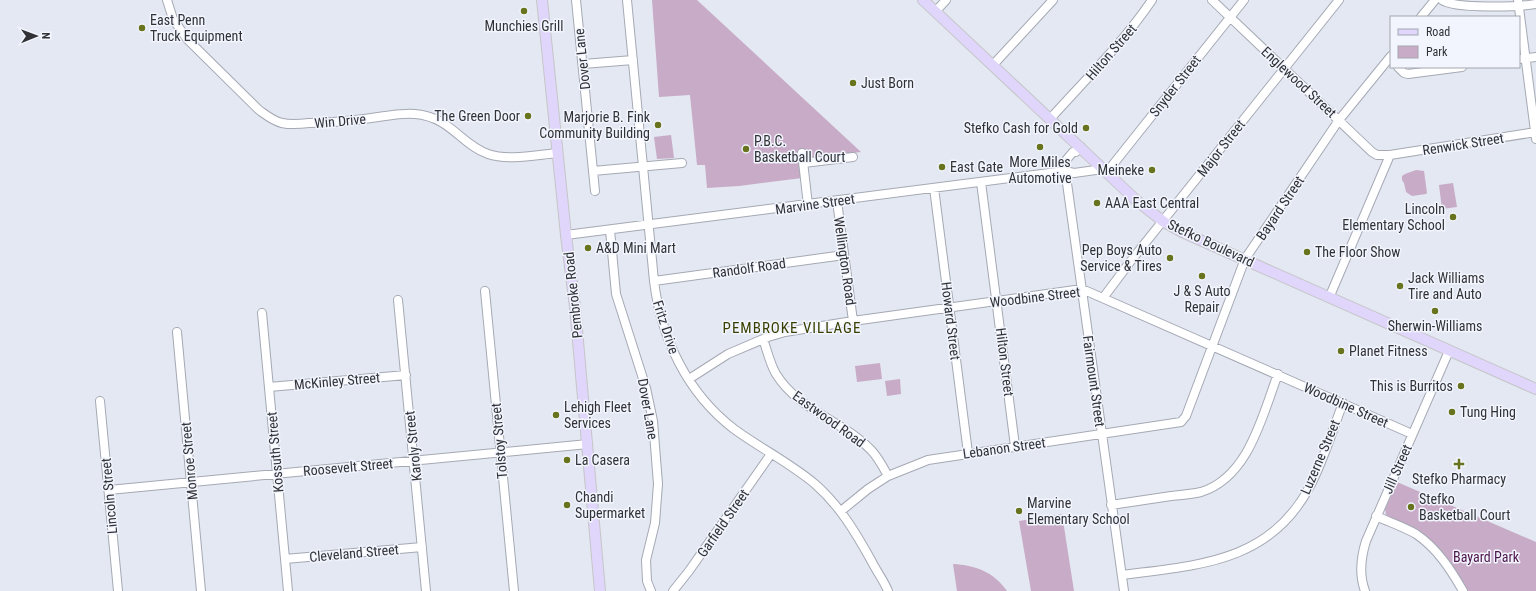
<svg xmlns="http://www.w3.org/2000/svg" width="1536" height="591" viewBox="0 0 1536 591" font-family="'Roboto Condensed',sans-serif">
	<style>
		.green { fill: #c8abc6 }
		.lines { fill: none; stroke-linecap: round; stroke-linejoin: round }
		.minor-casing { stroke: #a5a9b4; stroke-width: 10 }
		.major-casing { stroke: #c5c6c7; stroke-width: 12 }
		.minor { stroke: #fff; stroke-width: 8 }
		.major { stroke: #e0d5fb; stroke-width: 10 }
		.poi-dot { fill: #68731d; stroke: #f2f5fe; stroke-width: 1.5 }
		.labels { text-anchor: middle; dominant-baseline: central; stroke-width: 3; stroke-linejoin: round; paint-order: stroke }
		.poi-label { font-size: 14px; fill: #303236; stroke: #f2f5fe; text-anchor: start }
		.street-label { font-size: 14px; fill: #303236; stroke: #f2f5fe }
		.park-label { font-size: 14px; fill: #4c134a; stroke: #f2f5fe }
		.neighbourhood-label { font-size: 15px; letter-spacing: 1px; fill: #393f01; stroke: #f2f5fe }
	</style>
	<rect width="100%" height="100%" fill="#e3e8f3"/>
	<path class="green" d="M652,0h45l164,152 -50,6 -1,-8 -12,1 4,27 -63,8 -32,2 -2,-23h-8l-7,-70 -31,2z
		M671,135l3,23 -17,1 -3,-22z
		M1416,170l8,1 3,22 -1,1 -14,2 -6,-4 -2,-9 -2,-3v-4l3,-2z
		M1453,183l4,24 -15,2 -3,-24z
		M880,363l2,16 -25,3 -2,-16z
		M900,379l1,15 -14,2 -2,-15z
		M1397,482l139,60v49h-68l-16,-25 -45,-41 -21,-10 -1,-6z
		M1062,514l12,77h-43l-12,-70z
		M953,564c22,1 41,8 54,27h-50z"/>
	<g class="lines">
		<g class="minor-casing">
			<path id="minor" d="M167,0l6,19 14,20 72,71c7,5 14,11 23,13 9,2 19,1 27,0 25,0 51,-3 76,-7 9,-1 20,-3 30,-2 36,3 45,30 73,40 21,7 47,1 69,-1
				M576,0l19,191
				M627,0l27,281c7,57 33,112 80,148 26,19 56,34 81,55 25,22 41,49 57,78 5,10 12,19 16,29
				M1212,0l160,152 5,3h13l146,-23
				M1442,0c12,9 77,7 94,4
				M1518,0l18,139
				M935,12l11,-12
				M1421,17l14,-17
				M1519,59l17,-2
				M583,64l50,-4
				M993,65l60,-65
				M1398,67l6,6 4,1 54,-7
				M1050,119c35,-39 73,-76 102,-119
				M1081,147l-5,5h-3l-11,13 3,4 59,422
				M802,153l6,52
				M804,163l49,-6
				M593,171l89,-8
				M1107,172l137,-172
				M981,182l34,264
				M934,188l34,265
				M837,201l16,120
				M610,230l6,64 30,94 7,33 5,63 -3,39 -9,37 1,21 4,10
				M566,235l499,-64 9,2 29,-4
				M654,281l190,-26
				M485,291l29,300
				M1103,298l27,-36 209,-262
				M1329,298l61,-143
				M398,300l28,291
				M262,313l26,278
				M177,332l24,259
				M763,339c4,11 7,25 13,35 23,37 66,46 95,76 7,7 12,17 17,26
				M689,379l39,-25 40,-17 17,-5 68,-11 229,-32 330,145
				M269,387l137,-12
				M100,401l18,190
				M109,490l479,-46
				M1111,505c20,-3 40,-6 60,-9 10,-1 21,-2 30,-4 48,-15 61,-76 77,-118
				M841,511l27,-22 20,-13 40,-16 253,-38 5,-6 59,-157 94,-139 52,-64
				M1376,516c13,6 28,11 40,18 21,14 35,36 47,57
				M285,559l137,-12
				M1122,575c76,-10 148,-12 188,-89 14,-26 22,-55 33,-83
				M673,591l16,-20 82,-117
				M1365,591c-6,-16 -4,-34 1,-50l83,-190"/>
		</g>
		<g class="major-casing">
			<path id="major" d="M542,0l24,235 9,72 25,284
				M923,0l214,201 27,21 18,10 354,157"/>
		</g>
		<use href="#minor" class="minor"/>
		<use href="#major" class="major"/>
	</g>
	<g class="poi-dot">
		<circle cx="524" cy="11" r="4"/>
		<circle cx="142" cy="28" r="4"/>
		<circle cx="853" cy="83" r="4"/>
		<circle cx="528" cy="116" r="4"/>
		<circle cx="658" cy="125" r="4"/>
		<circle cx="1086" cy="128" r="4"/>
		<circle cx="1040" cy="147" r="4"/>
		<circle cx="746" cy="149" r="4"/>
		<circle cx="942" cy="167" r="4"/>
		<circle cx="1152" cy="170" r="4"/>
		<circle cx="1097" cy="203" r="4"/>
		<circle cx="1453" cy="217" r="4"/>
		<circle cx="588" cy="248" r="4"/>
		<circle cx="1307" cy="252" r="4"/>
		<circle cx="1170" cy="258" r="4"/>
		<circle cx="1202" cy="276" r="4"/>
		<circle cx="1400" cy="286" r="4"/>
		<circle cx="1435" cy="311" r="4"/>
		<circle cx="1341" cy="351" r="4"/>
		<circle cx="1461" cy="386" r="4"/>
		<circle cx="1452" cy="412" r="4"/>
		<circle cx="556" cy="415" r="4"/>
		<circle cx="567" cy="460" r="4"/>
		<path d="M1457 458h4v4h4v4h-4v4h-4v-4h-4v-4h4z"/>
		<circle cx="567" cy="505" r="4"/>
		<circle cx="1411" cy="507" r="4"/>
		<circle cx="1019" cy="511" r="4"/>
	</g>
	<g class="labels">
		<g class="poi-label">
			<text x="150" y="20">East Penn<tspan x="150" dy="16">Truck Equipment</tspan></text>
			<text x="524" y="26" text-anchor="middle">Munchies Grill</text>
			<text x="861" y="83">Just Born</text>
			<text x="520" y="116" text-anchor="end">The Green Door</text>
			<text x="650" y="117" text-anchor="end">Marjorie B. Fink<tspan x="650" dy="16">Community Building</tspan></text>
			<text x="1078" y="128" text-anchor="end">Stefko Cash for Gold</text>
			<text x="754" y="141">P.B.C.<tspan x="754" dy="16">Basketball Court</tspan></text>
			<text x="1040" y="162" text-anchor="middle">More Miles<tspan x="1040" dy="16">Automotive</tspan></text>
			<text x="950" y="167">East Gate</text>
			<text x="1144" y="170" text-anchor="end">Meineke</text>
			<text x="1105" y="203">AAA East Central</text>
			<text x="1445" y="209" text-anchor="end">Lincoln<tspan x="1445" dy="16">Elementary School</tspan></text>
			<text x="596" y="248">A&amp;D Mini Mart</text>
			<text x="1162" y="250" text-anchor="end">Pep Boys Auto<tspan x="1162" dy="16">Service &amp; Tires</tspan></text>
			<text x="1315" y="252">The Floor Show</text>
			<text x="1408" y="278">Jack Williams<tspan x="1408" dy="16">Tire and Auto</tspan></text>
			<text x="1202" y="291" text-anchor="middle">J &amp; S Auto<tspan x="1202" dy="16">Repair</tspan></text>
			<text x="1435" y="326" text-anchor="middle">Sherwin-Williams</text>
			<text x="1349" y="351">Planet Fitness</text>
			<text x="1453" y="386" text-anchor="end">This is Burritos</text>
			<text x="564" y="407">Lehigh Fleet<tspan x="564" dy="16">Services</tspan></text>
			<text x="1460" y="412">Tung Hing</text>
			<text x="575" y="460">La Casera</text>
			<text x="1459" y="479" text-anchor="middle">Stefko Pharmacy</text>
			<text x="575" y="497">Chandi<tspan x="575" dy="16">Supermarket</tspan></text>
			<text x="1419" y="499">Stefko<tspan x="1419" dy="16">Basketball Court</tspan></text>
			<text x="1027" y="503">Marvine<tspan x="1027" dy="16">Elementary School</tspan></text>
		</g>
		<g class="street-label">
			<text transform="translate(1111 52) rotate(-49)">Hilton Street</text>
			<text transform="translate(582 59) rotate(-96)">Dover Lane</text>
			<text transform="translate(1299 82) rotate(43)">Englewood Street</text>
			<text transform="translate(1175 86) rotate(-52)">Snyder Street</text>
			<text transform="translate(340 121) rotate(-5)">Win Drive</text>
			<text transform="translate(1463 144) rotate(-9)">Renwick Street</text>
			<text transform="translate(1221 148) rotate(-52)">Major Street</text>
			<text transform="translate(815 204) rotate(-8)">Marvine Street</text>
			<text transform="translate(1280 208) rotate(-56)">Bayard Street</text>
			<text transform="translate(1211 243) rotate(25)">Stefko Boulevard</text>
			<text transform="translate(845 261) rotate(82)">Wellington Road</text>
			<text transform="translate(749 268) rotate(-8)">Randolf Road</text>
			<text transform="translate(573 295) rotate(-96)">Pembroke Road</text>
			<text transform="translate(1035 297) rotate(-7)">Woodbine Street</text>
			<text transform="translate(951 321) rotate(83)">Howard Street</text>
			<text transform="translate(666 327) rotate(72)">Fritz Drive</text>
			<text transform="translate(1005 362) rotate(83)">Hilton Street</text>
			<text transform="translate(337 381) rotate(-5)">McKinley Street</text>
			<text transform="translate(1094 381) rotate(82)">Fairmount Street</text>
			<text transform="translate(1346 405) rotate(24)">Woodbine Street</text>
			<text transform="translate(648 409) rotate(80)">Dover Lane</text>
			<text transform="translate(829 419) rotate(36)">Eastwood Road</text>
			<text transform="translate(499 441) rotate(-95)">Tolstoy Street</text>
			<text transform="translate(413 446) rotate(-96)">Karoly Street</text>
			<text transform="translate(1004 448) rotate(-8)">Lebanon Street</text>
			<text transform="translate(275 452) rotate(-95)">Kossuth Street</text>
			<text transform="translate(1320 457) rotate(-67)">Luzerne Street</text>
			<text transform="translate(189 461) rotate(-95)">Monroe Street</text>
			<text transform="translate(348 467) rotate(-5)">Roosevelt Street</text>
			<text transform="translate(1397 469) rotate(-66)">Jill Street</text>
			<text transform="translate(109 496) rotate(-95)">Lincoln Street</text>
			<text transform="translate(723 523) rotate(-55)">Garfield Street</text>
			<text transform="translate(354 553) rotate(-5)">Cleveland Street</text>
		</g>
		<g class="park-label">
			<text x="1486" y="557">Bayard Park</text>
		</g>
		<g class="neighbourhood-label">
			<text x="792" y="328">PEMBROKE VILLAGE</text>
		</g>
	</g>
	<rect x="1390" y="16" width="130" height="52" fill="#f2f5fe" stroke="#a4a7ae"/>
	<rect x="1398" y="29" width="20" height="6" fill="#e0d5fb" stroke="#a4a7ae"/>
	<text x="1426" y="36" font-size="12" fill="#303236">Road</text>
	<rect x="1398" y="46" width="20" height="12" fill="#c8abc6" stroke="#a4a7ae"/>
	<text x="1426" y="56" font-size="12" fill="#303236">Park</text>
	<g transform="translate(36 36) rotate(89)" stroke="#f2f5fe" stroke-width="3" paint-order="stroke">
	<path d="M0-3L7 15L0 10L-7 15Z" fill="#303236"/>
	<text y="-6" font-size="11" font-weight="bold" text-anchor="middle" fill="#303236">N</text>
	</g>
</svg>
